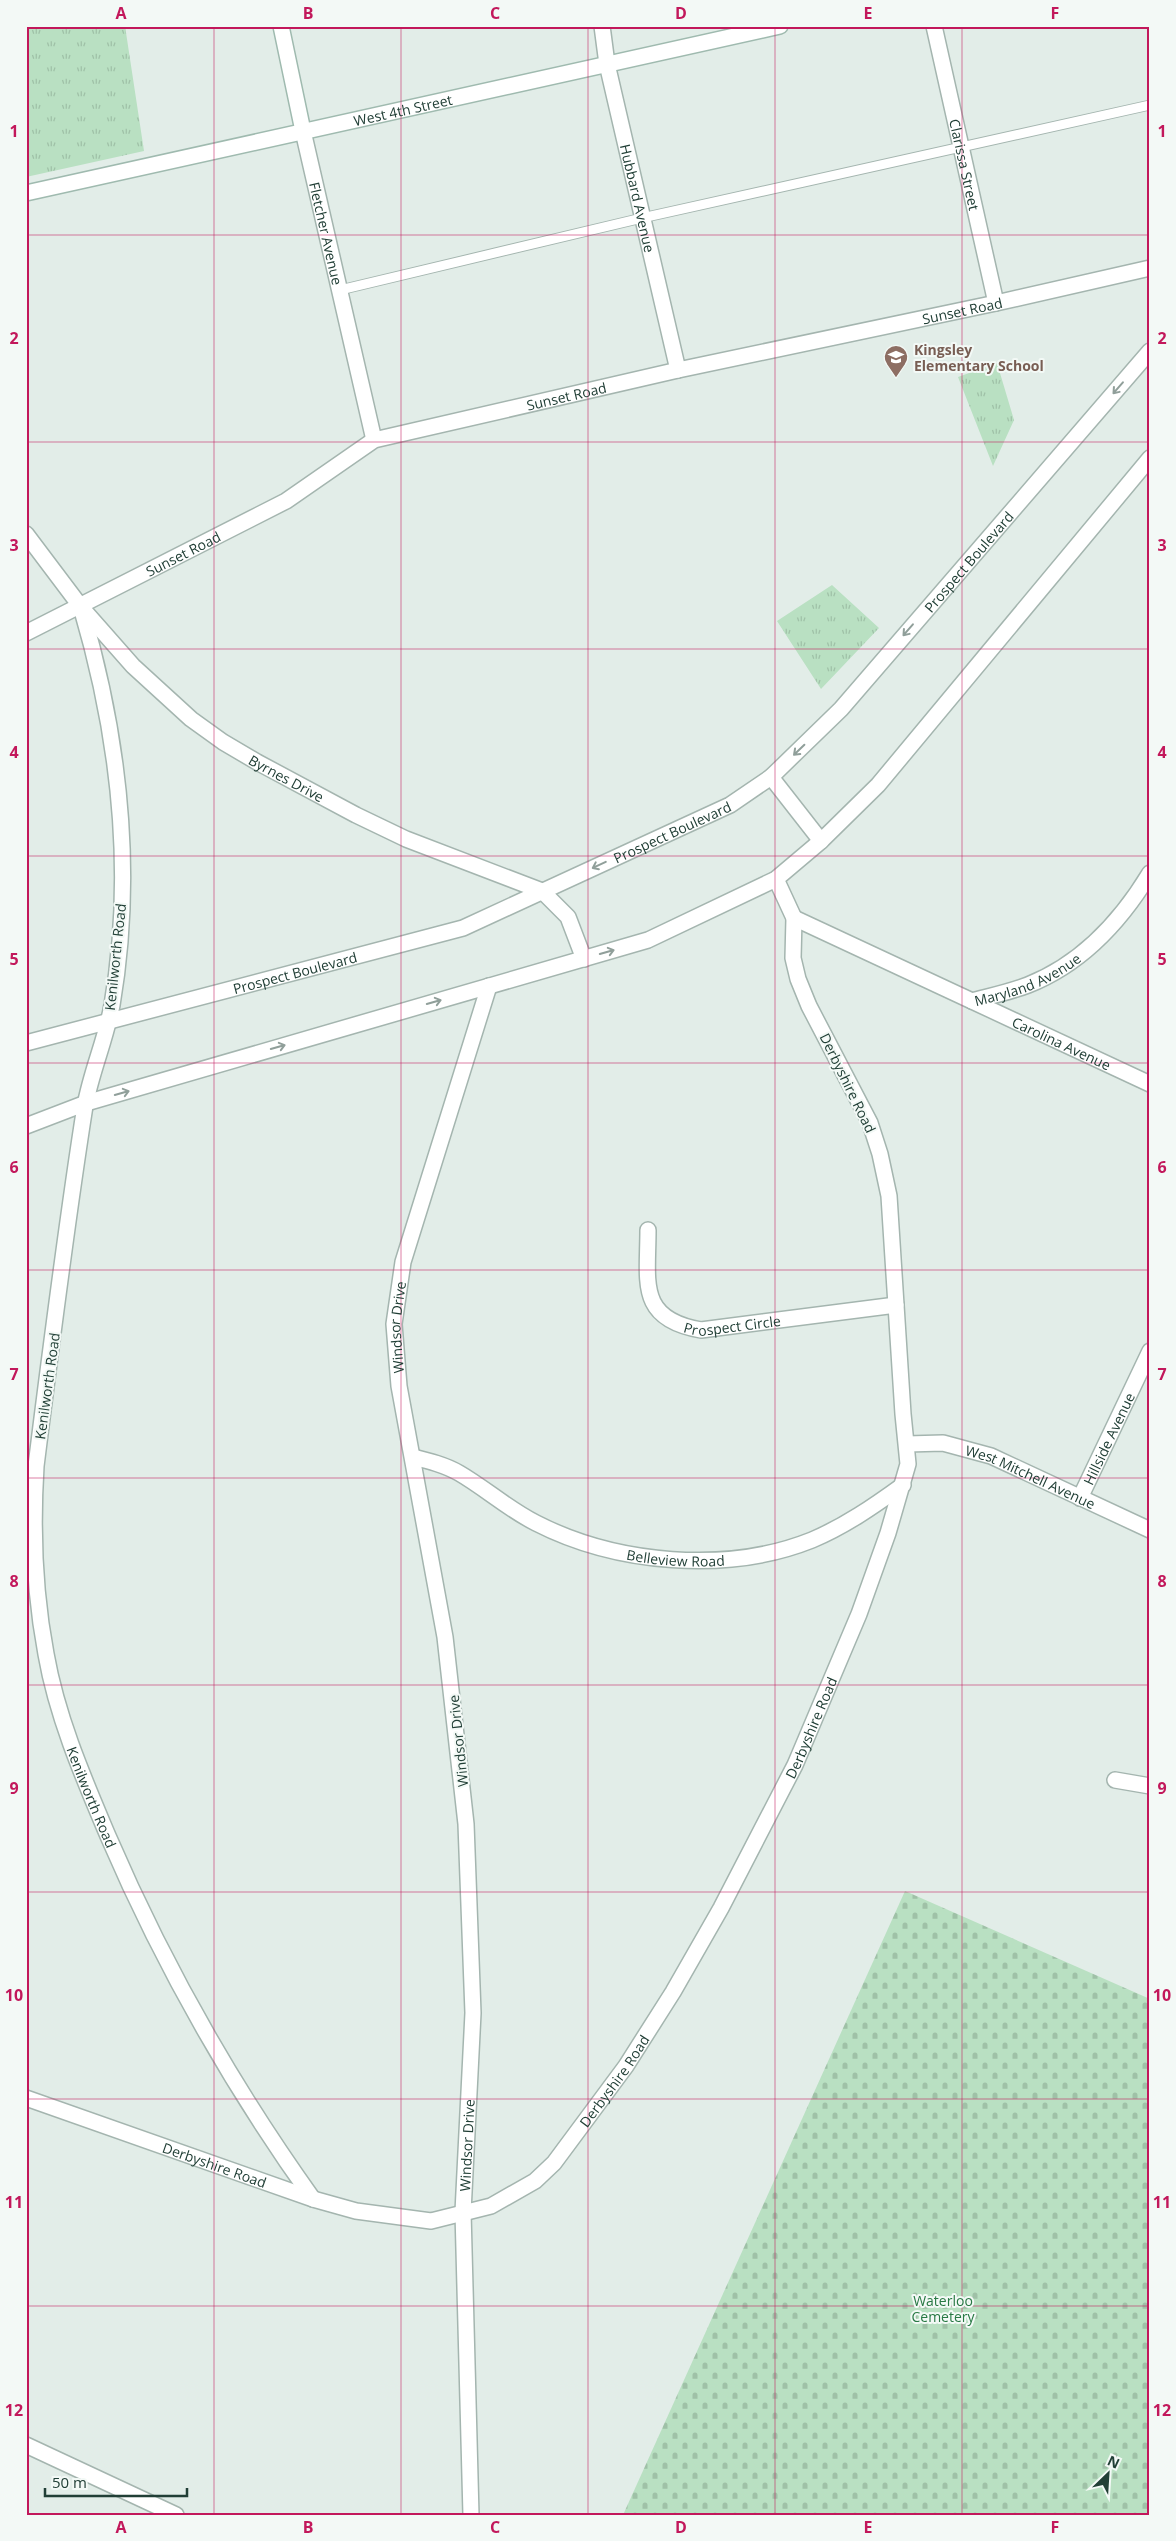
<svg xmlns="http://www.w3.org/2000/svg" width="1176" height="2541" viewBox="0 0 1176 2541" font-family="'Open Sans',sans-serif">
	<style>
		.grass { fill: url(#grass-tufts) }
		.cemetery { fill: url(#cemetery-stones) }
		.lines { fill: none; stroke-linecap: round; stroke-linejoin: round }
		.service-casing { stroke: #a4b5af; stroke-width: 11 }
		.minor-casing { stroke: #a4b5af; stroke-width: 18 }
		.secondary-casing { stroke: #9fbaaf; stroke-width: 18 }
		.service { stroke: #fff; stroke-width: 9 }
		.minor { stroke: #fff; stroke-width: 15 }
		.secondary { stroke: #fff; stroke-width: 15 }
		.oneway { stroke: #909f9a }
		.grid { fill: none; stroke: #c2185b; stroke-width: 1; stroke-opacity: 0.55 }
		.labels { text-anchor: middle; dominant-baseline: central; stroke-width: 4; stroke-linejoin: round; paint-order: stroke }
		.street-label { font-size: 14px; fill: #213f36; stroke: #f3f9f6 }
		.education-label { font-size: 14px; font-weight: bold; fill: #785e54; stroke: #f3f9f6; text-anchor: start }
		.park-label { font-size: 14px; fill: #287944; stroke: #f3f9f6 }
		.neatline { fill: none; stroke: #c2185b; stroke-width: 2 }
		.grid-label { font-size: 16px; text-anchor: middle; font-weight: bold; fill: #c2185b }
	</style>
	<defs>
		<pattern id="grass-tufts" width="24" height="20" patternUnits="userSpaceOnUse" patternTransform="scale(1.25)"><rect width="24" height="20" fill="#b9e0c2"/><path d="M3 7l-1-3M5 7V3M7 7l1-3M15 17l-1-3M17 17v-4M19 17l1-3" fill="none" stroke="#9fc1a7"/></pattern>
		<pattern id="cemetery-stones" width="16" height="16" patternUnits="userSpaceOnUse" patternTransform="scale(1.25)"><rect width="16" height="16" fill="#b9e0c2"/><path d="M2 7V4a2 2 0 0 1 4 0v3zM10 15v-3a2 2 0 0 1 4 0v3z" fill="#9fc1a7"/></pattern>
	</defs>
	<rect width="100%" height="100%" fill="#e2ede8"/>
	<path class="grass" d="M26,26h99l19,125 -118,26z
		M997,363l17,57 -21,46 -35,-89z
		M832,585l47,43 -58,61 -44,-68z"/>
	<path class="cemetery" d="M905,1891l245,108v516h-527z"/>
	<g class="lines">
		<g class="service-casing">
			<path id="service" d="M340,290l302,-72 508,-113"/>
		</g>
		<g class="minor-casing">
			<g id="minor">
				<path id="s1" d="M602,26l5,38 71,306"/>
				<path id="s2" d="M934,26l62,277"/>
				<path id="s3" d="M303,131l71,309"/>
				<path id="s4" d="M26,534l55,73 52,59 58,53 32,23 34,20 99,53 50,24 136,52 26,26 16,42"/>
				<path id="s5" d="M81,607c38,129 54,263 31,398 -6,34 -21,67 -27,101 -19,120 -34,240 -49,360 -4,64 -2,125 10,188 11,63 37,123 62,182 55,128 124,250 205,363"/>
				<path id="s6" d="M26,633l260,-132 88,-61 304,-70 318,-67 154,-35"/>
				<path d="M771,777l50,64"/>
				<path id="s7" d="M794,918l178,83c19,-5 38,-9 56,-16 53,-21 93,-64 122,-112"/>
				<path id="s8" d="M972,1001l178,83"/>
				<path id="s9" d="M26,1043l437,-115 267,-123 41,-28 70,-68 309,-358"/>
				<path d="M26,1126l60,-23 562,-163 128,-61 45,-38 57,-56 272,-327"/>
				<path id="s10" d="M648,1230c0,52 -11,89 53,100l195,-25"/>
				<path id="s11" d="M907,1444l36,-1 48,13 159,74"/>
				<path id="s12" d="M413,1457c16,4 32,8 46,16 26,15 49,36 77,50 80,41 191,51 276,17 33,-14 62,-34 91,-55"/>
				<path id="s13" d="M1080,1498l70,-147"/>
				<path d="M1115,1780l35,6"/>
				<path id="s14" d="M26,2098l287,101 43,12 75,10 60,-15 44,-25 19,-18 72,-97 47,-74 48,-84 74,-143 64,-151 29,-81 20,-69 -5,-50 -14,-218 -9,-42 -10,-31 -61,-117 -11,-27 -5,-21 1,-40 -18,-39"/>
				<path d="M26,2445l150,70"/>
				<path id="s15" d="M471,2515l-8,-303 10,-199 -7,-189 -21,-187 -46,-251 -5,-62 9,-62 86,-276"/>
			</g>
		</g>
		<g class="secondary-casing">
			<g id="secondary">
				<path d="M281,26l22,105"/>
				<path id="s16" d="M26,193l754,-167"/>
			</g>
		</g>
		<use href="#service" class="service"/>
		<use href="#minor" class="minor"/>
		<use href="#secondary" class="secondary"/>
	</g>
	<defs><path id="oneway-shaft" d="M-6 0H5M1.5-3L5.5 0L1.5 3" fill="none" stroke-width="1.6" stroke-linecap="round" stroke-linejoin="round" transform="scale(1.25)"/></defs>
	<g class="oneway">
		<use href="#oneway-shaft" transform="translate(1118 388) rotate(131)"/>
		<use href="#oneway-shaft" transform="translate(908 630) rotate(131)"/>
		<use href="#oneway-shaft" transform="translate(799 750) rotate(136)"/>
		<use href="#oneway-shaft" transform="translate(599 865) rotate(155)"/>
		<use href="#oneway-shaft" transform="translate(607 952) rotate(-16)"/>
		<use href="#oneway-shaft" transform="translate(434 1002) rotate(-16)"/>
		<use href="#oneway-shaft" transform="translate(278 1047) rotate(-16)"/>
		<use href="#oneway-shaft" transform="translate(122 1093) rotate(-16)"/>
	</g>
	<path class="grid" d="M214,26v2489M401,26v2489M588,26v2489M775,26v2489M962,26v2489M26,235h1124M26,442h1124M26,649h1124M26,856h1124M26,1063h1124M26,1270h1124M26,1478h1124M26,1685h1124M26,1892h1124M26,2099h1124M26,2306h1124"/>
	<defs>
		<g id="school-pin" transform="scale(1.25)"><path d="M0 17L-7.5 6A9.5 9.5 0 1 1 7.5 6Z" fill="#8d6e63" stroke="#f3f9f6"/><path d="M0-5L7-2L0 1L-7-2ZM-4 1L0 2.5L4 1V4Q0 6-4 4Z" fill="#fff"/></g>
	</defs>
	<g fill-rule="evenodd">
		<use href="#school-pin" x="896" y="357"/>
	</g>
	<g class="labels">
		<g class="street-label">
			<text stroke="none"><textPath href="#s16" startOffset="386">West 4th Street</textPath></text>
			<text stroke="none"><textPath href="#s2" startOffset="142">Clarissa Street</textPath></text>
			<text stroke="none"><textPath href="#s1" startOffset="176">Hubbard Avenue</textPath></text>
			<text stroke="none"><textPath href="#s3" startOffset="105">Fletcher Avenue</textPath></text>
			<text stroke="none"><textPath href="#s6" startOffset="1001">Sunset Road</textPath></text>
			<text stroke="none"><textPath href="#s6" startOffset="596">Sunset Road</textPath></text>
			<text stroke="none"><textPath href="#s6" startOffset="176">Sunset Road</textPath></text>
			<text stroke="none"><textPath href="#s9" startOffset="1088">Prospect Boulevard</textPath></text>
			<text stroke="none"><textPath href="#s4" startOffset="361">Byrnes Drive</textPath></text>
			<text stroke="none"><textPath href="#s9" startOffset="682">Prospect Boulevard</textPath></text>
			<text transform="translate(115 957) rotate(-84)">Kenilworth Road</text>
			<text stroke="none"><textPath href="#s9" startOffset="278">Prospect Boulevard</textPath></text>
			<text stroke="none"><textPath href="#s7" startOffset="256">Maryland Avenue</textPath></text>
			<text stroke="none"><textPath href="#s8" startOffset="99">Carolina Avenue</textPath></text>
			<text transform="translate(848 1083) rotate(64)">Derbyshire Road</text>
			<text stroke="none"><textPath href="#s10" startOffset="162">Prospect Circle</textPath></text>
			<text stroke="none"><textPath href="#s15" startOffset="1194">Windsor Drive</textPath></text>
			<text transform="translate(47 1386) rotate(-82)">Kenilworth Road</text>
			<text stroke="none"><textPath href="#s13" startOffset="66">Hillside Avenue</textPath></text>
			<text stroke="none"><textPath href="#s11" startOffset="130">West Mitchell Avenue</textPath></text>
			<text stroke="none"><textPath href="#s12" startOffset="286">Belleview Road</textPath></text>
			<text stroke="none"><textPath href="#s14" startOffset="1070">Derbyshire Road</textPath></text>
			<text transform="translate(458 1741) rotate(-96)">Windsor Drive</text>
			<text stroke="none"><textPath href="#s5" startOffset="1210">Kenilworth Road</textPath></text>
			<text stroke="none"><textPath href="#s14" startOffset="665">Derbyshire Road</textPath></text>
			<text stroke="none"><textPath href="#s15" startOffset="370">Windsor Drive</textPath></text>
			<text stroke="none"><textPath href="#s14" startOffset="200">Derbyshire Road</textPath></text>
		</g>
		<g class="education-label">
			<text x="914" y="349">Kingsley<tspan x="914" dy="16">Elementary School</tspan></text>
		</g>
		<g class="park-label">
			<text x="943" y="2300">Waterloo<tspan x="943" dy="16">Cemetery</tspan></text>
		</g>
	</g>
	<rect width="1176" height="2541" fill="none" stroke="#f3f9f6" stroke-width="55"/>
	<g transform="translate(1108 2474) rotate(25)" stroke="#f3f9f6" stroke-width="4" paint-order="stroke">
	<path d="M0-4L9 19L0 12L-9 19Z" fill="#213f36"/>
	<text y="-8" font-size="14" font-weight="bold" text-anchor="middle" fill="#213f36">N</text>
	</g>
	<path d="M45 2488v8h142v-8" fill="none" stroke="#213f36" stroke-width="2.5"/>
	<text x="52" y="2488" font-size="15" fill="#213f36" stroke="#f3f9f6" stroke-width="4" paint-order="stroke">50 m</text>
	<rect x="28" y="28" width="1120" height="2486" class="neatline"/>
	<g class="grid-label">
		<text x="121" y="19">A</text>
		<text x="308" y="19">B</text>
		<text x="495" y="19">C</text>
		<text x="681" y="19">D</text>
		<text x="868" y="19">E</text>
		<text x="1055" y="19">F</text>
		<text x="14" y="137">1</text>
		<text x="1162" y="137">1</text>
		<text x="14" y="344">2</text>
		<text x="1162" y="344">2</text>
		<text x="14" y="551">3</text>
		<text x="1162" y="551">3</text>
		<text x="14" y="758">4</text>
		<text x="1162" y="758">4</text>
		<text x="14" y="965">5</text>
		<text x="1162" y="965">5</text>
		<text x="14" y="1173">6</text>
		<text x="1162" y="1173">6</text>
		<text x="14" y="1380">7</text>
		<text x="1162" y="1380">7</text>
		<text x="14" y="1587">8</text>
		<text x="1162" y="1587">8</text>
		<text x="14" y="1794">9</text>
		<text x="1162" y="1794">9</text>
		<text x="14" y="2001">10</text>
		<text x="1162" y="2001">10</text>
		<text x="14" y="2208">11</text>
		<text x="1162" y="2208">11</text>
		<text x="14" y="2416">12</text>
		<text x="1162" y="2416">12</text>
		<text x="121" y="2533">A</text>
		<text x="308" y="2533">B</text>
		<text x="495" y="2533">C</text>
		<text x="681" y="2533">D</text>
		<text x="868" y="2533">E</text>
		<text x="1055" y="2533">F</text>
	</g>
</svg>
